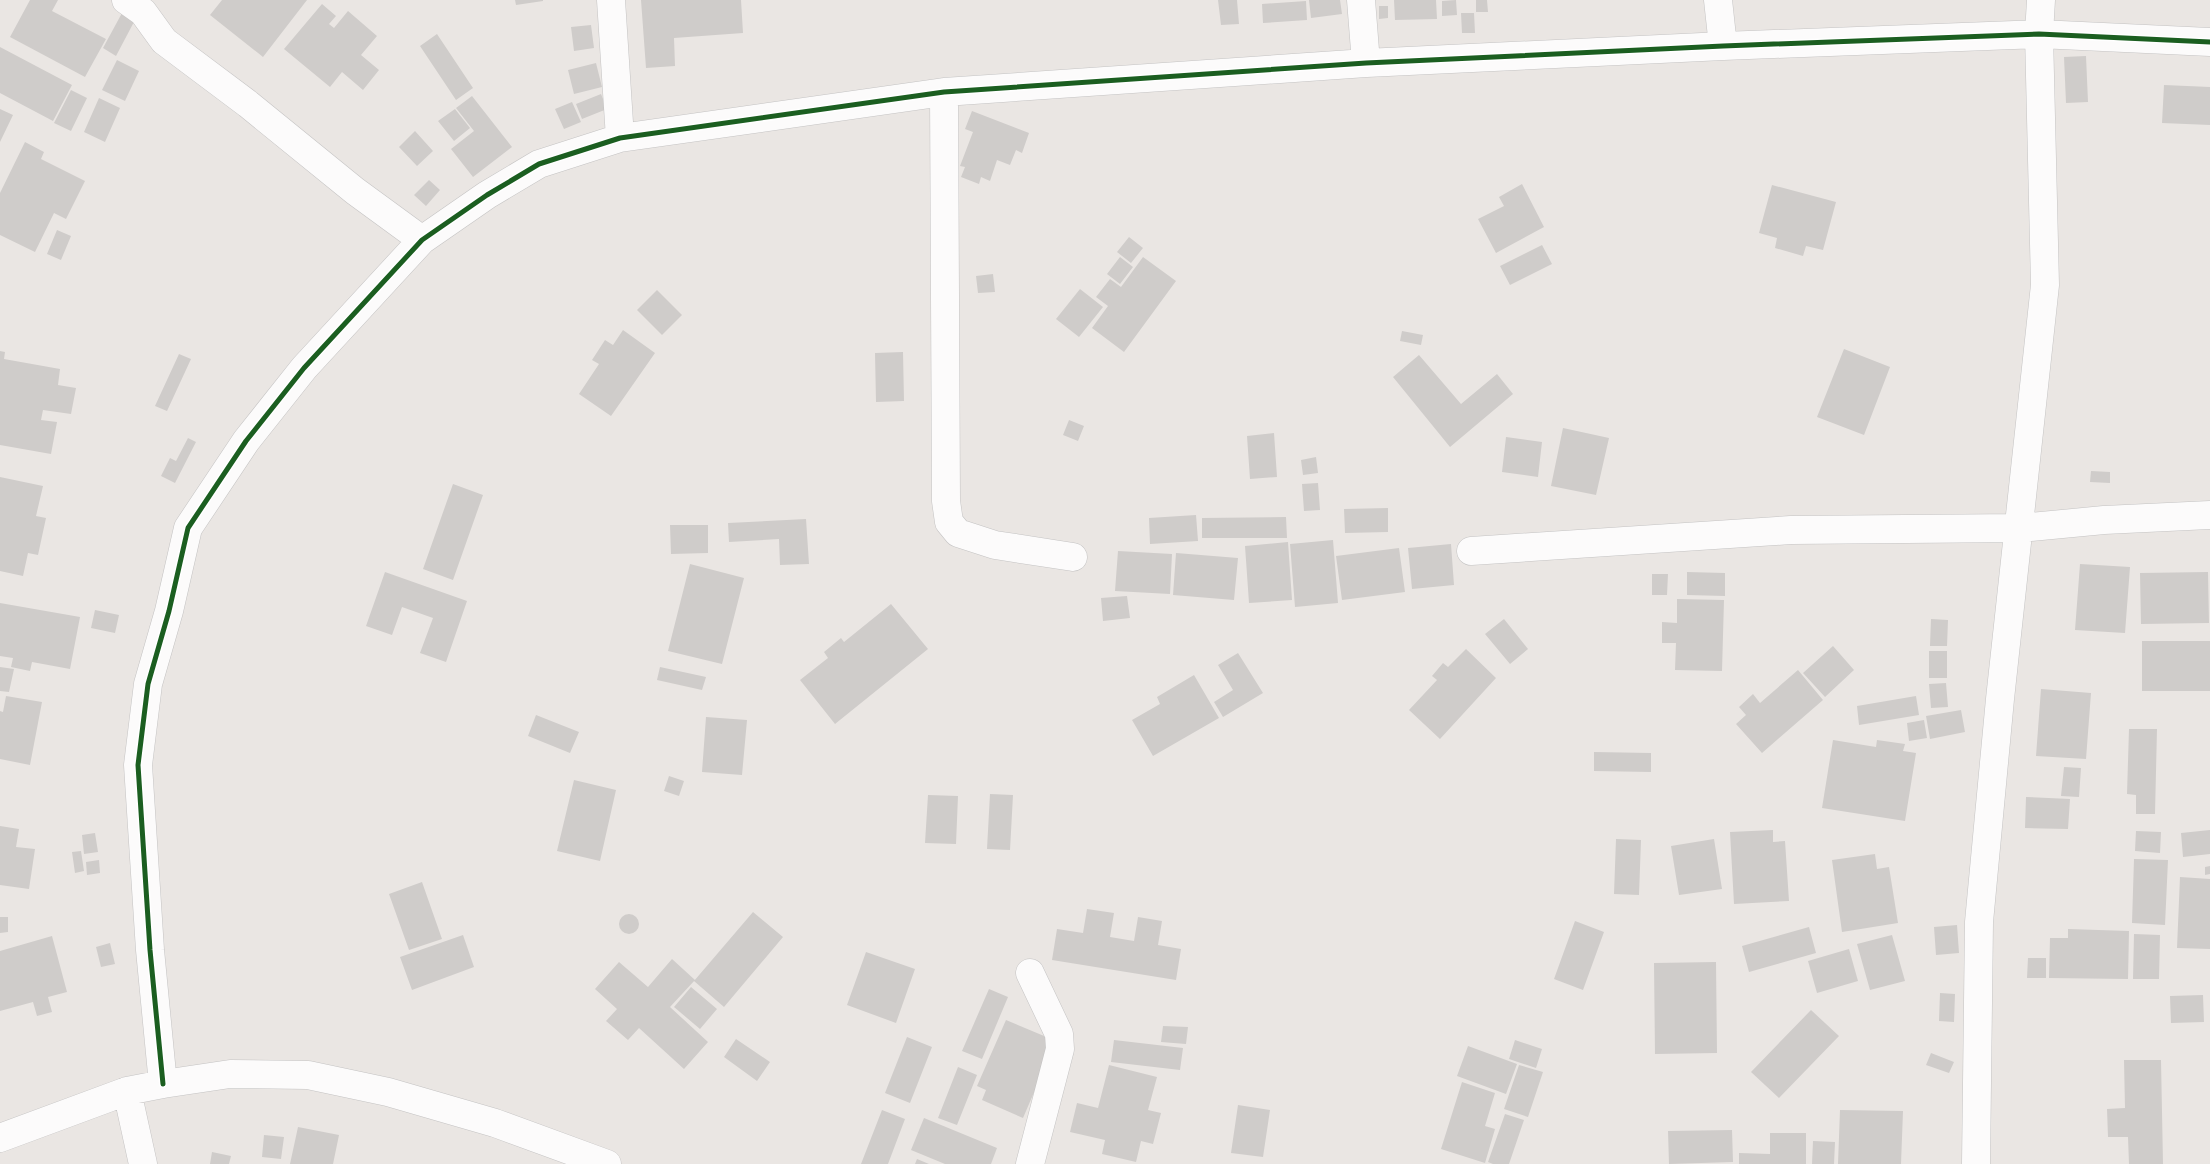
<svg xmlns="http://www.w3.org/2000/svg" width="2210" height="1164" viewBox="0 0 2210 1164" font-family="Mulish,sans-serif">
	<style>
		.building { fill: #cfccca }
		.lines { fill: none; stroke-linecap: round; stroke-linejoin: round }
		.minor-casing { stroke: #c4c3c3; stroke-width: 29 }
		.minor { stroke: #fcfbfb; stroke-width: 28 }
		.cycleway-casing { stroke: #fff; stroke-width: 8 }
		.cycleway { stroke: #1b5e20; stroke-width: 5 }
	</style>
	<rect width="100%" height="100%" fill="#eae6e3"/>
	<path class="building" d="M30,0h28l-6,11 54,28 -21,38 -75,-40z
		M222,0h85l-44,57 -53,-42z
		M515,0h28v1l-27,4z
		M641,0h100l2,33 -69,5 1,28 -29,2z
		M1218,0h19l2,24 -18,1z
		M1309,0h31l2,14 -31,4z
		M1394,0h42l1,19 -42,1z
		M1456,0l1,15 -15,1v-15z
		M1476,0h11l1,12h-12z
		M1306,1l1,19 -44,3 -1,-19z
		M322,4l14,12 -7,8 5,4 14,-17 29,25 -16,19 18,15 -16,20 -21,-18 -12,15 -46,-38z
		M1379,6h9v12l-9,1z
		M122,13l13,7 -19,36 -13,-8z
		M1461,13h13l1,20h-13z
		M591,25l3,23 -20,3 -3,-24z
		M437,34l36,54 -17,12 -36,-54z
		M0,47l72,38 -19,36 -53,-28z
		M2086,56l2,46 -22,1 -2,-46z
		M117,60l22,11 -14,30 -23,-11z
		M596,63l6,24 -28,7 -6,-24z
		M2164,85l46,2v38l-48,-2z
		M71,90l16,8 -16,33 -17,-8z
		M601,94l6,15 -25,10 -6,-15z
		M472,96l40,51 -39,30 -22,-28 23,-18 -18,-23z
		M99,98l21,10 -15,34 -21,-10z
		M572,102l9,20 -17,7 -9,-20z
		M0,109l13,6 -13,27z
		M455,109l15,19 -16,13 -16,-20z
		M972,111l57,22 -7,20 -6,-3 -6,15 -13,-5 -7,21 -9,-4 -2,7 -18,-7 4,-10 -5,-1 13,-34 -8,-3z
		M415,131l18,20 -16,15 -18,-19z
		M25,142l19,10 -3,7 44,22 -19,38 -12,-6 -19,39 -35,-17v-42z
		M429,180l11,10 -14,16 -12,-11z
		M1522,184l22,43 -48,26 -18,-34 26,-13 -5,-9z
		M1772,185l64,17 -13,48 -17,-4 -3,10 -28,-8 2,-10 -18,-5z
		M57,230l14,6 -10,24 -14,-6z
		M1129,237l14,11 -12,15 -14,-11z
		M1542,245l10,19 -42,21 -10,-19z
		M1120,257l13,10 -13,17 -13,-10z
		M1143,257l33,24 -52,71 -32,-24 16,-22 -12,-9 14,-18 11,8z
		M993,274l2,18 -17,1 -2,-17z
		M1080,289l23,18 -24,30 -23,-18z
		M657,290l25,25 -20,20 -25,-25z
		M623,330l32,23 -44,63 -32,-22 20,-30 -7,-4 13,-20 8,5z
		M1402,331l21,4 -2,10 -21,-4z
		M1844,349l46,18 -26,68 -47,-18z
		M0,351l5,1 -1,7 56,10 -2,16 18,3 -5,26 -28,-4 -2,10 16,2 -6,32 -51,-9z
		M903,352l1,49 -28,1 -1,-49z
		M179,354l12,5 -24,52 -12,-5z
		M1419,355l42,49 36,-30 16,20 -63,53 -57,-70z
		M1069,420l15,6 -6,15 -15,-6z
		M1563,428l46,10 -13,57 -45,-9z
		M1274,433l3,44 -27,2 -3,-43z
		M1506,437l36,5 -4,35 -36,-5z
		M188,438l8,4 -21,41 -14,-7 9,-18 6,3z
		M1316,457l2,16 -15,2 -2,-15z
		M2091,471l19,1v11l-20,-1z
		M0,477l43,9 -7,30 10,2 -8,37 -10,-2 -5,23 -23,-5z
		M1318,483l2,27 -16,1 -2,-27z
		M453,484l30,11 -30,85 -30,-11z
		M1388,508v24l-43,1 -1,-24z
		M1196,515l2,26 -48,3 -1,-26z
		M1286,517l1,21h-85v-20z
		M806,519l3,45 -29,1 -1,-26 -50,3 -1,-19z
		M670,525h38v28l-37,1z
		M1333,540l5,63 -43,4 -5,-63z
		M1288,542l4,58 -43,3 -4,-57z
		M1451,544l3,41 -42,4 -4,-41z
		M1399,548l6,44 -63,8 -6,-44z
		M1118,551l54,3 -2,40 -55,-3z
		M1176,553l62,5 -4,42 -61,-5z
		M690,564l54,14 -22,86 -54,-13z
		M2080,564l50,3 -5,66 -50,-3z
		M385,572l82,29 -21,61 -26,-9 13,-35 -31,-11 -10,28 -26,-9z
		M1687,572l38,1v23l-38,-1z
		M2208,572l1,51 -68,1 -1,-51z
		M1652,574h16l-1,21h-15z
		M1127,596l3,22 -27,3 -2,-23z
		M1677,599l47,1 -2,71 -47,-1 1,-27h-14v-21l15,1z
		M0,603l80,14 -10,52 -38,-7 -2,9 -19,-4 2,-9 -13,-2z
		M891,604l37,45 -93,75 -35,-44 28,-22 -4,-6 17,-14 3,4z
		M95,610l24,5 -4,18 -24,-5z
		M1504,619l24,30 -18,15 -25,-30z
		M1931,619l17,1 -1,26h-17z
		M2142,641h68v50h-68z
		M1833,646l21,24 -29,27 -22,-24z
		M1466,649l30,29 -56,61 -31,-29 28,-30 -5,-4 11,-13 5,4z
		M1929,651h18v27h-18z
		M1238,653l25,40 -40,24 -9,-15 19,-12 -15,-25z
		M0,667l14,2 -5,23 -9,-1z
		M660,667l46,10 -4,13 -45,-10z
		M1798,670l25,30 -61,53 -26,-29 10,-9 -7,-8 14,-13 7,9z
		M1194,675l25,43 -66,38 -21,-36 28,-16 -3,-7z
		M1946,683l2,24 -17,1 -2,-24z
		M2041,689l50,4 -5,66 -50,-3z
		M6,696l36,6 -12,63 -30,-6v-48l3,1z
		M1916,696l3,19 -60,10 -2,-19z
		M1961,710l4,22 -35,7 -4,-23z
		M536,715l43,17 -9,21 -42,-17z
		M706,717l41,3 -5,55 -40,-3z
		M1924,720l3,18 -18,3 -2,-18z
		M2129,729h28l-2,85h-19v-19l-9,-1z
		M1833,740l43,7 1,-7 28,4 -2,7 13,2 -11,68 -83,-13z
		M1594,752l57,1v19l-57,-1z
		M2064,767l17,1 -2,29 -18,-1z
		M669,776l15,5 -5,15 -15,-5z
		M574,780l42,10 -16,71 -43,-10z
		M990,794l23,1 -3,55 -23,-1z
		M928,795l30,1 -2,48 -31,-1z
		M2026,797l44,2 -2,30 -43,-1z
		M0,826l19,3 -3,18 19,2 -6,40 -29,-4z
		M1773,830v12l12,-1 4,60 -55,3 -4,-72z
		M2210,830v24l-27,3 -2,-24z
		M2136,831l25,1 -1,21 -25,-2z
		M95,833l3,19 -14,2 -2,-19z
		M1616,839l25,1 -2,55 -25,-1z
		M1714,839l8,50 -43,6 -8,-49z
		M81,851l3,20 -9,2 -3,-21z
		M1875,854l2,15 12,-2 9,56 -56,9 -10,-72z
		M2134,859l34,1 -3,65 -33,-2z
		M99,860l1,13 -13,2 -1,-13z
		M2210,866v8l-5,1v-8z
		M2180,877l30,2v70l-33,-1z
		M422,882l20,57 -33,11 -20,-56z
		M1087,909l27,4 -4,24 24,4 4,-24 24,4 -4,24 23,4 -5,31 -124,-20 5,-31 26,4z
		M753,912l30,25 -59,70 -30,-26z
		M619 924a10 10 0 1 1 20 0a10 10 0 1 1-20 0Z
		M0,917h8v15l-8,1z
		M1575,921l29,11 -21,58 -29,-11z
		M1957,925l2,28 -23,2 -2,-28z
		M1809,927l7,26 -67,19 -7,-26z
		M2068,929l61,2 -1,48 -79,-1 1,-40h18z
		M2134,934l26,1 -1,44h-26z
		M463,935l11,32 -62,23 -12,-33z
		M1892,935l13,46 -35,9 -13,-46z
		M52,936l15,56 -19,5 4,15 -15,4 -4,-14 -33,9v-60z
		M110,943l5,21 -14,3 -5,-20z
		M1849,949l9,32 -41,12 -9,-32z
		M866,952l49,17 -19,54 -49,-18z
		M2028,958h18v20h-19z
		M672,959l23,21 -25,27 38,35 -24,27 -45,-41 -11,12 -22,-19 11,-12 -22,-20 24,-27 29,25z
		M1716,962l1,91 -62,1 -1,-91z
		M691,987l26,22 -17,20 -26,-22z
		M989,989l19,8 -26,62 -20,-8z
		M1940,993l15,1 -1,28 -15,-1z
		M2203,995l1,27 -33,1 -1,-27z
		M1811,1010l28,26 -60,62 -28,-26z
		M1006,1020l50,21 -33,77 -41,-18 4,-10 -9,-4z
		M1163,1026l25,1 -2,17 -25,-2z
		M907,1037l25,10 -22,56 -25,-10z
		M736,1039l34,23 -13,19 -33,-24z
		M1114,1040l69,8 -3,22 -69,-8z
		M1515,1040l27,9 -6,19 -27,-9z
		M1468,1046l49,18 -11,30 -49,-18z
		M1931,1053l23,9 -5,11 -23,-8z
		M2124,1060h37l2,104h-34l-1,-27h-20l-1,-28 18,-1z
		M1109,1065l48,12 -9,33 13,3 -8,31 -12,-3 -5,21 -34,-8 3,-14 -35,-8 7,-29 21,5z
		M1519,1065l24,7 -15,45 -24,-8z
		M958,1067l19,8 -20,50 -19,-7z
		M1462,1082l33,11 -10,33 10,3 -10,34 -44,-14z
		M1238,1105l32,5 -7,47 -32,-4z
		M882,1110l23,9 -17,45h-27z
		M1840,1110l63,1 -2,53h-63z
		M1505,1114l19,6 -15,44h-16l-5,-2z
		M924,1118l73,30 -6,16h-46l-34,-14z
		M298,1127l41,8 -6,29h-43z
		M1732,1130l1,32 -64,2 -1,-33z
		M1770,1133h36v31h-67v-11l31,1z
		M264,1135l20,2 -3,22 -19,-2z
		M1813,1141l22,1 -1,22h-22z
		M212,1152l19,4 -2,8h-19z
		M917,1159l12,5h-14z"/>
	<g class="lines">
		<g class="minor-casing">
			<path id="minor" d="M126,0l17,12 21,29 84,63 107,87 67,49
				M611,0l9,138
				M1361,0l5,63
				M1718,0l5,46
				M944,92l2,409 3,21 9,11 37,12 78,12
				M1471,551l320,-21 229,-2 84,-8 106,-5
				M163,1084l-13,-134 -12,-185 10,-81 21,-73 19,-83 58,-87 58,-73 118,-128 65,-45 52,-31 81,-26 324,-46 422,-29 357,-17 316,-12 171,8
				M127,1091l16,73
				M0,1138l127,-47 36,-7 67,-10 78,1 80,17 107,31 112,41
				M1030,1164l30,-115 -1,-15 -29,-61
				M1976,1164l3,-242 21,-223 45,-414 -6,-251 2,-34"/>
		</g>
		<use href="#minor" class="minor"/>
		<g class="cycleway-casing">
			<path id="cycleway" d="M163,1084l-13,-134 -12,-185 10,-81 21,-73 19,-83 58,-87 58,-73 118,-128 65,-45 52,-31 81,-26 324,-46 422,-29 357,-17 316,-12 171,8"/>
		</g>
		<use href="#cycleway" class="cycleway"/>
	</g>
</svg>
